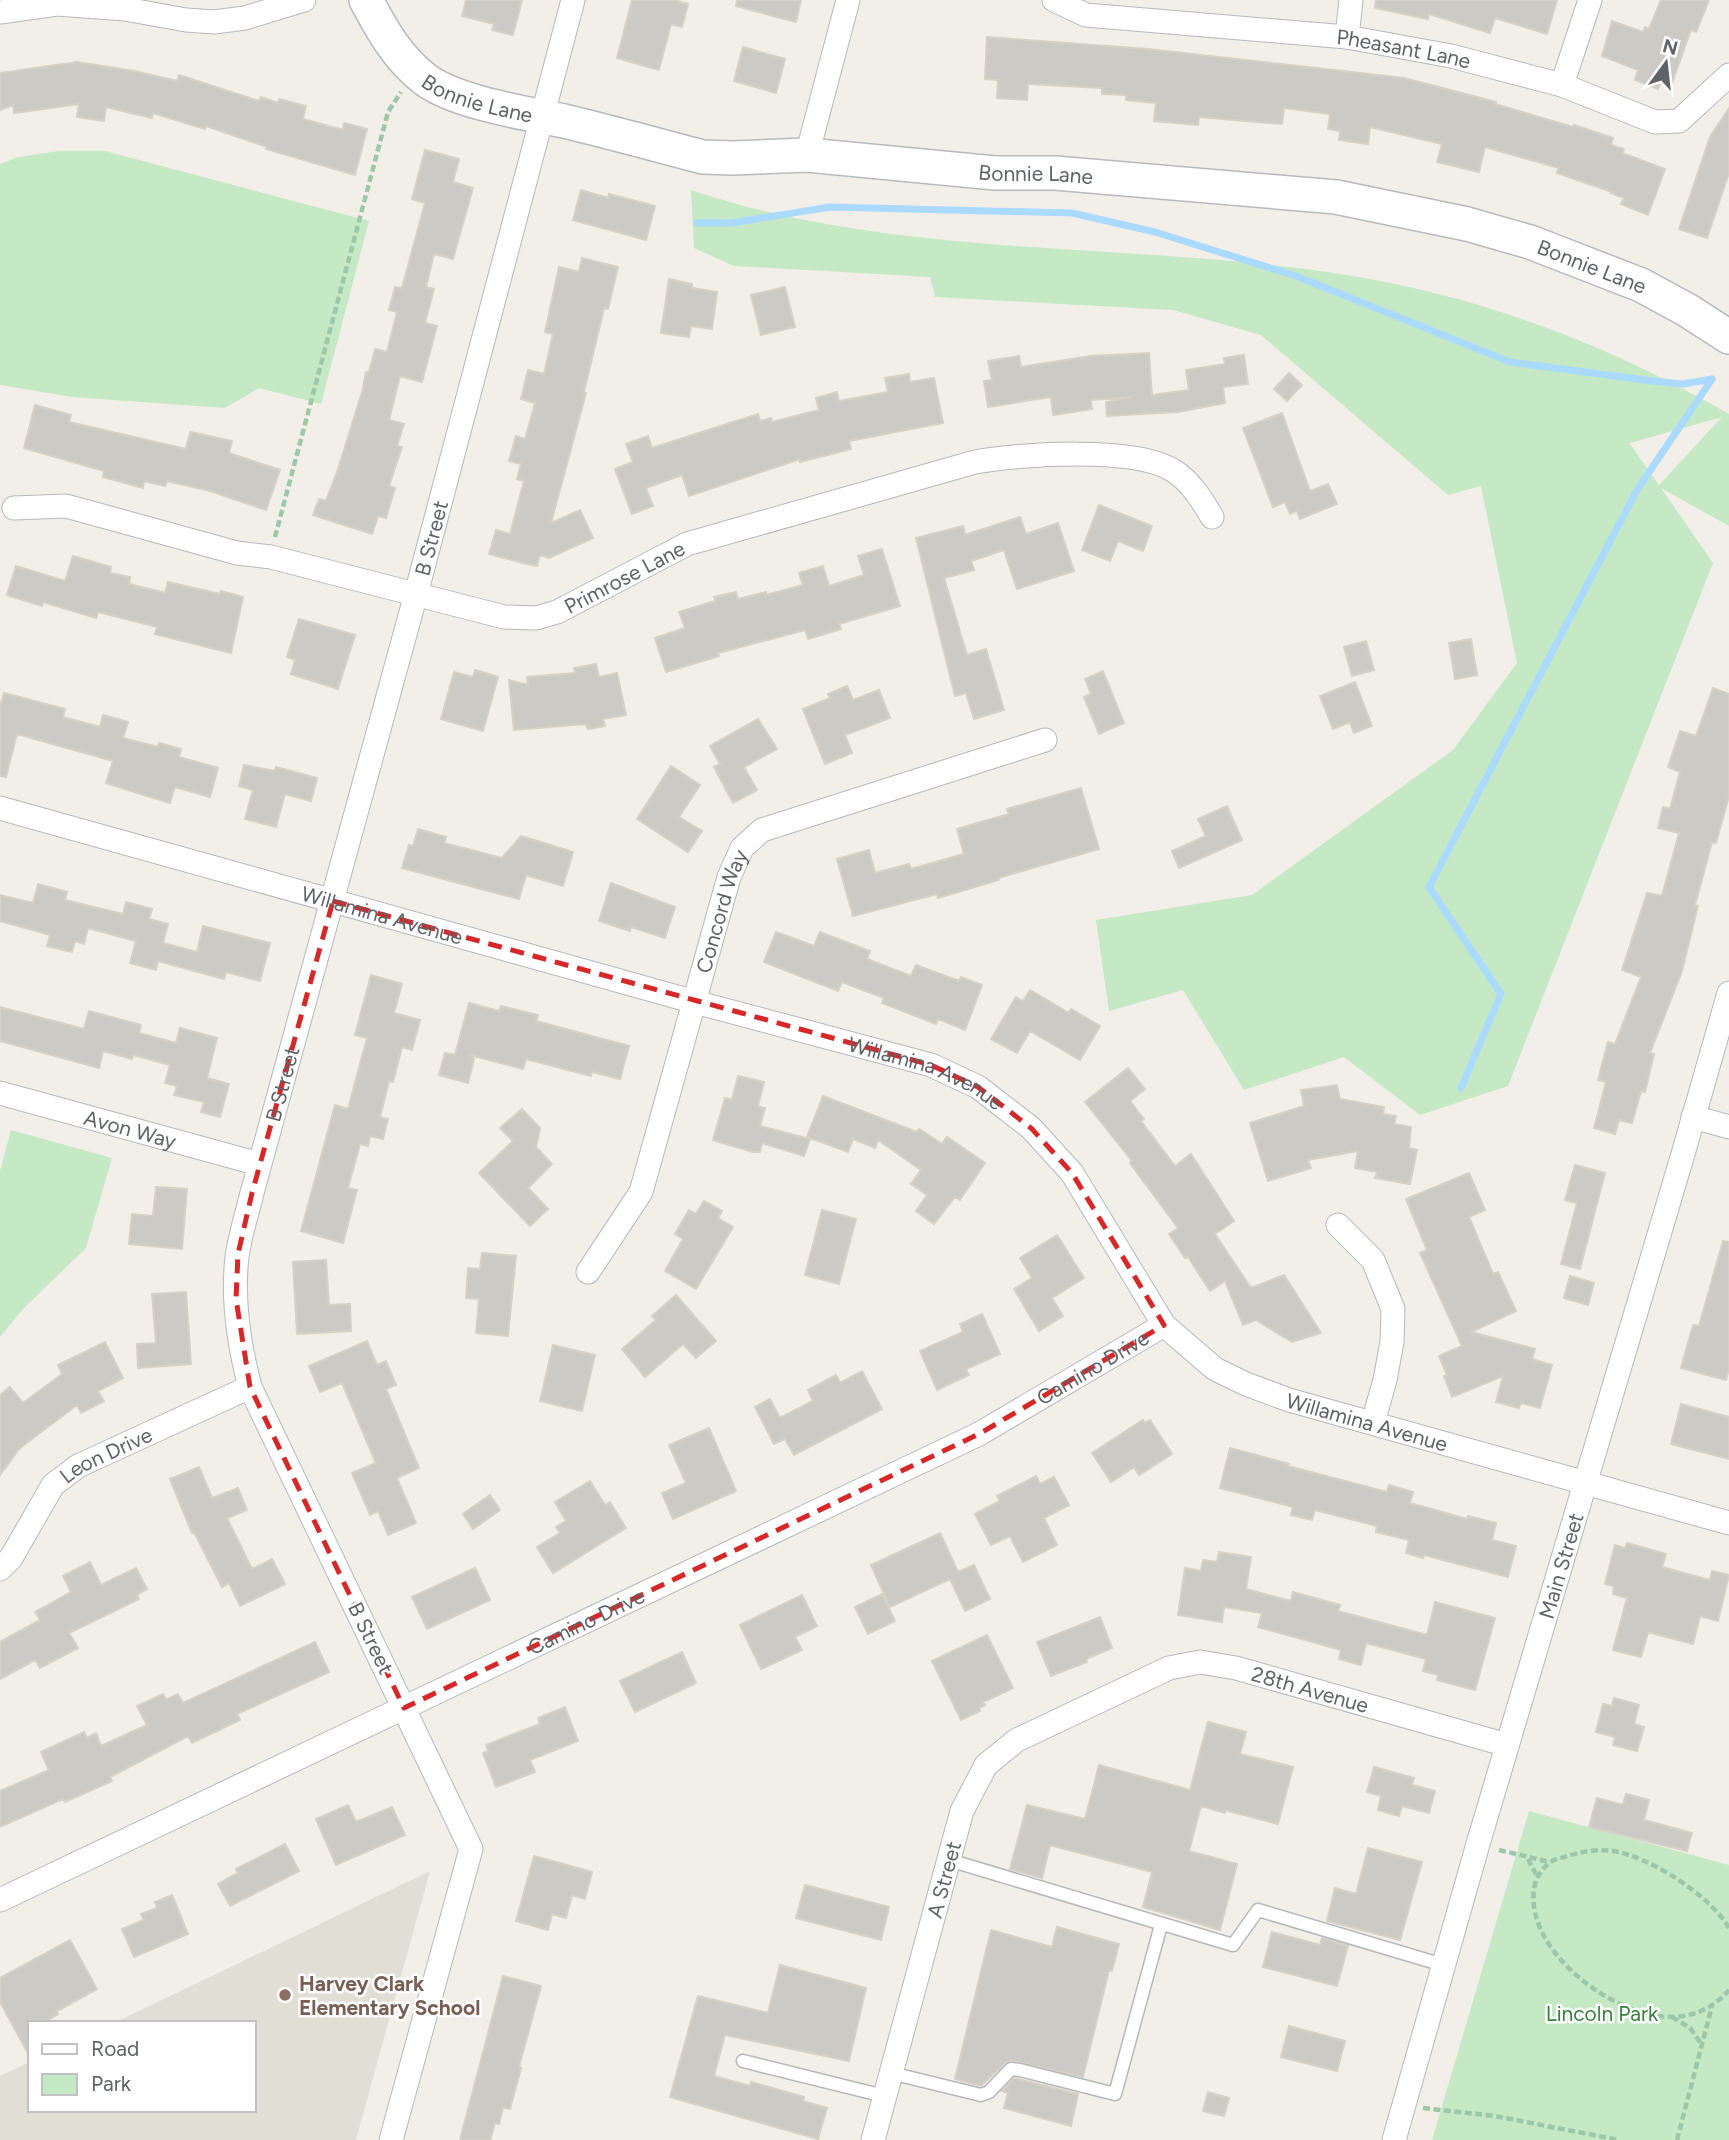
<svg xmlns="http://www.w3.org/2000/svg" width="1729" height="2140" viewBox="0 0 1729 2140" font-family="Figtree,sans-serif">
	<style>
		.education { fill: #e1ded6 }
		.green { fill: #c5e8c5; fill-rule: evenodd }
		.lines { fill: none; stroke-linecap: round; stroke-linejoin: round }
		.stream { stroke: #aadaff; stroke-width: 7 }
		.building { fill: #cccac5; stroke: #d6d1c6; stroke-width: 2 }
		.lane-casing { stroke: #b5b8bc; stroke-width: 15 }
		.street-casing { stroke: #b5b8bc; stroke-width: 25 }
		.secondary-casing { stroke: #b6babf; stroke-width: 36 }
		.path { stroke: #9cc7a9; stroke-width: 4.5; stroke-dasharray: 7 3.5; stroke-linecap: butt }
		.lane { stroke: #fff; stroke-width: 12 }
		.street { stroke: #fff; stroke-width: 23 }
		.secondary { stroke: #fff; stroke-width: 33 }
		.marked { fill: none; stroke: #d62828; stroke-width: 5; stroke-dasharray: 14 9; stroke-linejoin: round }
		.education-dot { fill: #8d6e63; stroke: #fff; stroke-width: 2.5 }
		.labels { text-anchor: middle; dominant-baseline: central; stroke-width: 5; stroke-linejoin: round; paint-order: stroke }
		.street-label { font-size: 21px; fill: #5f6368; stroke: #fff }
		.education-label { font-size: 21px; font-weight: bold; fill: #785e54; stroke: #fff; text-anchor: start }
		.park-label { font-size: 21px; fill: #348238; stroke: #fff }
	</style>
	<rect width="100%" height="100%" fill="#f1efe8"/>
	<path class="education" d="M430,1871l-74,269h-356v-64l30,-14v48h224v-87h-140z"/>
	<path class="green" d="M59,151h46l264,70 -48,183 -62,-16 -34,20 -153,-11 -72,-12v-221l19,-7z
		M691,190c210,71 438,50 655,85 135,21 265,71 383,139v112l-68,-38 52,75 -205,523 -88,29 -76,-58 -100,33 -61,-100 -74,21 -13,-91 156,-25 201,-145 64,-87 -36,-177 -33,9 -187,-160 -88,-25 -238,-13 -5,-20 -196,-11 -40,-18zM1722,417l-63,68 -29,-41v-1z
		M11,1130l101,28 -26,90 -63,61 -23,28v-166z
		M1529,1811l200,54v275h-297z"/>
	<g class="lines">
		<path class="stream" d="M697,223h34l99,-16 242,6 83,19 141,44 214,86 142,19 31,3 29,-5
			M1461,1088l40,-94 -72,-107 208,-397 75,-111"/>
	</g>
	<path class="building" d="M466,0h56l-9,35 -21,-5 2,-6 -32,-8z
		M632,0h42l14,4 -6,23 -11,-3 -12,46 -42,-12z
		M737,0h64l-5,22 -60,-16z
		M1376,0h181l-10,34 -52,-16 -5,15 -61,-19 -1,5 -53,-11z
		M1661,0h48l-13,32 -5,-2 -19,53 -10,-4 -4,10 -23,-9 3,-10 -36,-14 10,-35 31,11 2,-5 4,2z
		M987,37l161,12 256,29 92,24 -1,2 78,23 1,-2 39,13 -2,7 13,4 -2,4 43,16 -17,46 -27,-11 3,-6 -13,-5 1,-1 -55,-19 2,-5 -74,-21 -6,25 -42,-10 5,-18 -72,-17 -2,17 -29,-4 1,-9 -12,-2 2,-15 -46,-6 -2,16 -83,-7 -1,8 -44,-4 2,-18 -30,-3v-5l-24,-1v-6l-74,-4 -1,16 -30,-2 1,-18 -13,-1z
		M743,47l42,12 -9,34 -42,-12z
		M77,62l57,9 43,10 2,-6 80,26 2,-4 17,6 1,-4 27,7 -3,13 40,11 1,-7 23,6 -12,46 -89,-26 1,-2 -61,-21 -1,3 -52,-16 -1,5 -46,-11 -2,14 -27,-4 2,-13 -65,9 -1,-8 -13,5v-37z
		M1729,108v65l-22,65 -28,-9 31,-92z
		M425,150l34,9 -6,23 20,6 -20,71 -19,-5 -8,33 8,2 -9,34 12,3 -15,56 -22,-6 -11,44 15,4 -7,22 5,1 -13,39 6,2 -9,30 -8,-2 -6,18 -59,-19 6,-16 7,2 12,-32 24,-77 4,-20h3l6,-23 12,3 10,-40 -8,-2 6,-23 7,1 23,-85 -13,-4z
		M581,190l27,8 1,-4 46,12 -9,34 -73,-20z
		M582,258l36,9 -10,42 -4,-1 -20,84 2,1 -35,130 29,-13 13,28 -44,20 -9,-3 -3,11 -10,-2 -38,-10 7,-24 14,4 14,-53 -7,-2 4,-15 -12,-3 7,-25 9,3 10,-36 -14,-4 7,-29 16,4 9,-40 -8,-2 14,-65 20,5z
		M669,279l23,5v4l25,4 -5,37 -21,-3 -2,11 -28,-4z
		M785,287l10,40 -34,8 -10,-40z
		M1149,353l3,42 37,-5 -3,-20 39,-6 -1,-6 20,-3 4,29 -25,3 2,16 -47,9 -71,4 -1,-14 26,-5 -41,3 1,9 -39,6 -2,-18 -63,10 -4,-26 8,-1 -4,-19 31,-5 2,11 70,-11z
		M1289,373l13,12 -15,16 -13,-12z
		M909,374l1,8 24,-4 9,45 -94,18 2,8 -51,13v-3l-111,37 -7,-21 -36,13 7,18 -21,8 -17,-45 18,-7 -7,-18 22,-8 4,12 106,-34 2,7 11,-3 1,4 47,-12 -3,-12 21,-6 2,9 49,-9 -3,-14z
		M35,405l36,10 -2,7 117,27 4,-17 42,9 -3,12 51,17 -14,40 -56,-19 -43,-10 -2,5 -21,-5 -1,7 -40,-11 1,-6 -80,-23z
		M1282,413l28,78 18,-7 9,20 -37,15 -3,-8 -7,3 -5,-12 -12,5 -30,-79z
		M1099,505l53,21 -9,25 -25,-10 -8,20 -28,-11z
		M1020,517l6,17 32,-11 16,48 -57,18 -13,-39 -33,11 3,9 -30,8 23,77 19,-6 18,61 -30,9 -8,-26 -11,3 -39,-158 47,-12 2,9z
		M882,549l18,57 -61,18 2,5 -33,10 -3,-9 -87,23 1,3 -53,16 -11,-34 30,-10 -6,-16 36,-11 -1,-4 22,-5 2,7 28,-7v3l37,-10 -4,-12 24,-7 6,20 35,-11 -6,-19z
		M73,556l38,11 -1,6 20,4 -1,7 36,9 3,-11 52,12 1,-3 22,6 -12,56 -76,-19 2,-7 -59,-15 -2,6 -53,-16 -1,4 -35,-11 9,-29 49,15z
		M299,619l56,16 -17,54 -47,-15 4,-14 -8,-3z
		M1471,639l6,36 -22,4 -6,-36z
		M1366,641l8,29 -22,6 -8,-29z
		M596,664l3,13 18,-4 9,42 -23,4 2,7 -17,3 -2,-5 -72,6 -5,-50 19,5 -1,-8 48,-4 -1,-5z
		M475,670l23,7 -15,54 -42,-12 13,-47 19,5z
		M1103,671l21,52 -25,11 -15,-37 7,-3 -6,-15z
		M1355,682l17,44 -18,7 -4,-11 -17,7 -13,-33z
		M847,686l6,14 26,-10 11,28 -45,17 7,18 -27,11 -22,-55 27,-11 -2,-4z
		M1713,688l16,6v102l-13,47 -4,-1 -17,63 3,1 -16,65 -32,82 4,1 -9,38 -4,-1 -9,32 -13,-3 -4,14 -21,-6 12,-46 -8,-2 10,-38 7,2 26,-67 -19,-7 25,-77 15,3 17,-63 -21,-5 5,-21 7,2 10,-37 -12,-5 12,-36 16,5z
		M4,693l61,16 -2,8 37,10 3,-12 25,7 -5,16 35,9 1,-4 22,6 -2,8 39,11 -8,29 -35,-10 -5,16 -26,-8 -38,-12 7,-22 -96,-27 -11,43 -6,-1v-69z
		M758,719l19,30 -33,18 13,23 -24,13 -19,-36 6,-3 -10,-18z
		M244,765l31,6 1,-4 41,11 -6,23 -26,-7 -9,33 -31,-8 8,-29 -14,-4z
		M671,766l29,19 -21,32 23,14 -14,21 -51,-33z
		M1081,788l18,61 -101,29 1,2 -61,18 -1,-4 -84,22 -16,-57 32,-9 6,23 34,-9 2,5 53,-15 -7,-25 52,-15 -2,-5z
		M1227,806l15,34 -63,28 -7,-17 34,-15 -8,-17z
		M418,829l28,8 -2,6 58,15 19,-22 52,16 -10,34 -37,-11 -7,24 -117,-31 7,-23 4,1z
		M611,883l64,24 -10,31 -34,-11 -1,4 -31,-10z
		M38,884l29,8 -2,8 58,14 3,-12 26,7 -3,10 19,5 -5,19 34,9 6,-26 67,17 -10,38 -34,-9 -2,7 -66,-18 -2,9 -26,-7 6,-22 -48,-13 -4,16 -9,-3 -3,11 -25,-6 3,-11 -50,-14v-26l33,8z
		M776,932l38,14 6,-14 50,19 -3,8 44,17 5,-11 43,16 2,-4 21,8 -17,45 -27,-11 -2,5 -54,-21 2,-5 -42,-16 -4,9 -74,-29z
		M371,975l31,9 -8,29 26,7 -8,30 -10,-3 -9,35 -4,-1 -9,36 8,2 -5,20 -13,-3 -2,10 -8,-2 -12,44 9,2 -14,53 -42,-12 34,-126 13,4 19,-71 -12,-3z
		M1030,990l39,23 2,-4 29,17 -20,34 -50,-29 -13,22 -26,-14 25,-42 7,4z
		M469,1003l30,8 2,-5 37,9 -2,6 93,25 -9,33 -28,-7 -1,4 -65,-17 -3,10 -53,-14 4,4 -6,24 -29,-8 6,-22 10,2z
		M0,1007l84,22 5,-18 52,14 -2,8 37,10 4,-15 37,10 -10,40 22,6 -9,33 -19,-5 3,-10 -30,-7 3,-9 -12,-3 5,-18 -37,-10 -1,4 -29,-8 -4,17 -99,-27z
		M1128,1068l17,21 -15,12 14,18 -3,2 34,45 16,-12 43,67 -19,13 36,54 33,-13 37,58 -29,9 -36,-22 -13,5 -18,-44 -15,10 -22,-34 -3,1 -16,-24 9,-6 -48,-65 2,-2 -47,-59z
		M738,1076l26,6 -6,24 7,2 -5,18 50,13 -6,17 -42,-13 -2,9h-7l-40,-12 12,-42 7,2z
		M1337,1085l3,14 44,8 -1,7 13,2 -2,8 17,3 -2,21 8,2 -7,34 -35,-6 2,-6 -22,-4 3,-17 -50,9 3,8 -43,13 -18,-58 54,-17 -3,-16z
		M823,1096l94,36 2,-3 23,15 5,-7 38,26 -25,37 -5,-3 -21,27 -18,-13 11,-16 -16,-11 10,-14 -43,-30 -3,8 -22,-9 -5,13 -41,-15z
		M522,1109l18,19 -4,19 16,17 -24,24 20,21 -18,17 -51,-53 34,-32 -13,-13z
		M1575,1165l30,8 -25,96 -19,-5 16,-61 -12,-3z
		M1469,1173l16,37 -16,7 24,57 5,-2 18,39 -45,21 64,17 -3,10 20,6 -12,43 -19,-5 -2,5 -23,-6 7,-26 -51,21 -8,-21 3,-1 -8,-19 23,-10 -42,-93 7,-3 -21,-51z
		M156,1187l31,2 -5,60 -53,-5 3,-30 21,2z
		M704,1201l18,10 -4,7 15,9 -37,62 -31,-18 18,-32 -8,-5 14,-24 7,4z
		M822,1210l34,9 -17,65 -34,-9z
		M1057,1235l27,43 -32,20 11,18 -24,15 -25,-42 18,-11 -12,-20z
		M1723,1241l6,1v127l-3,11 -45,-12 12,-43 6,1z
		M482,1253l34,3 -8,80 -32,-3 3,-34 -13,-1 2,-30 12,1z
		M326,1260l3,45 21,-1 1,27 -54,3 -4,-72z
		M1570,1276l24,7 -6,22 -24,-7z
		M186,1292l5,72 -53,4 -1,-24 19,-1 -4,-49z
		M676,1295l40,46 -20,17 -13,-14 -38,33 -23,-28 34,-29 -4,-4z
		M982,1314l18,40 -34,15 3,6 -32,15 -17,-39 43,-19 -3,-8z
		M367,1341l10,24 9,-4 10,24 -10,4 33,79 -22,10 19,45 -28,12 -10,-24 -8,4 -18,-42 24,-10 -34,-80 -22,9 -11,-26z
		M105,1342l18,36 -25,13 6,10 -23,12 -4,-8 -57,43 -20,27v-80l10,-8 13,16 39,-29 -4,-9z
		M553,1345l42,10 -13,56 -42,-10z
		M862,1371l20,38 -88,46 -9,-16 -11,5 -19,-37 15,-8 10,19 33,-17 -5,-11 28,-15 4,8z
		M1681,1404l48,13v42l-58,-15z
		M1143,1420l2,3 5,-3 22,34 -33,21 -5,-8 -23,15 -19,-29z
		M709,1428l27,63 -63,28 -11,-26 24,-10 -17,-38z
		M1230,1448l59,16 -1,2 99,26 2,-7 24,7 -3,11 57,16 1,-3 28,7 -4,17 24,6 -8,31 -84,-22 -1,3 -17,-5 3,-13 -33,-8 1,-6 -62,-16 -3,10 -21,-5 2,-8 -73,-19z
		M199,1467l13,31 26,-10 9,22 -20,8 25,51 20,-10 13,25 -45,22 -11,-23 -7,4 -28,-55 -2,1 -22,-54z
		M1036,1476l4,8 14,-7 15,28 -25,13 13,27 -34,17 -13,-26 -19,9 -16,-31 25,-13 -3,-5z
		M590,1481l15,24 5,-3 16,26 -73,45 -16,-26 23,-14 -4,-6 10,-6 -11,-19z
		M490,1495l10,15 -27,19 -10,-15z
		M940,1533l18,39 16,-7 16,34 -25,12 -15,-32 -60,28 -19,-42z
		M1627,1543l39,11 -4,13 48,13 2,-9 17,4 -11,46 -18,-5 -7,28 -45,-12 -7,25 -28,-7 14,-52 -14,-4 1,-8 -9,-2 10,-39 10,3z
		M1219,1552l32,5 -5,32 45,12 2,-9 47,13 -2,6 89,24 8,-33 60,16 -20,72 -38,-10 1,-5 -15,-4 3,-12 -60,-16 -5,22 -22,-6 2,-9 -83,-23 4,-14 -38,-6 -2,15 -44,-7 7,-47 16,3 2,-11 14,2z
		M90,1562l11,23 35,-17 11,21 -10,6 2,4 -70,34 9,15 -38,20 -5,-8 -35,19v-37l40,-22 -5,-8 36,-20 -8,-16z
		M475,1568l15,32 -63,29 -15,-32z
		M882,1594l13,27 -27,13 -13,-27z
		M802,1595l15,31 -22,11 7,13 -41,19 -21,-44z
		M1100,1617l12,31 -26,11 1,3 -36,14 -14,-34z
		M987,1635l26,53 -30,14 2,3 -6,3 1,3 -19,9 -29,-59z
		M315,1642l14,30 -92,42 3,6 -48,23 -4,-7 -78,41 2,4 -47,21 -2,-3 -63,28v-36l49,-21 -8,-18 43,-20 3,6 9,-5 5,13 46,-21 -10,-19 26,-12 3,6 12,-6 5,9z
		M682,1652l14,31 -61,29 -15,-31z
		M1614,1698l25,7 -5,19 10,3 -7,24 -24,-6 2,-8 -19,-5 7,-28 9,2z
		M565,1707l13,34 -48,19 5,12 -39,15 -13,-34 5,-2 -2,-6 54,-21 -2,-6z
		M1208,1722l38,10 -6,22 53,13 -15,57 -53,-14v3l-24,-7 -12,45 48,13 -17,66 -77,-23 9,-35 -102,-27 -8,33 -32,-9 17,-64 58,14 14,-54 91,25z
		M1374,1767l40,11 -2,7 23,6 -6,22 -27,-7 -3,10 -21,-6 3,-14 -14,-4z
		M1626,1794l23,6 -5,20 48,13 -5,18 -98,-24 8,-29 26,7z
		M348,1805l8,17 36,-15 13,28 -69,30 -20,-46z
		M285,1844l14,27 -69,35 -12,-22 20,-11 -2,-4z
		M1368,1848l54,14 -22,78 -73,-19 8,-33 21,6z
		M534,1856l58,16 -7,27 -13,-4 -6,23 -14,-4 -4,16 -32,-9z
		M805,1885l84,22 -8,33 -85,-22z
		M172,1895l16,39 -54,23 -12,-28 22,-9 -3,-6 16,-6 -2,-6z
		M1057,1927l62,17 -7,27 -3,-1 -26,107 -72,-17 -6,3 -24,23 -26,-7 36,-149 61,17z
		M1272,1932l48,13 2,-7 26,8 -11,40 -74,-19z
		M70,1940l27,49 -40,22 1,3 -15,9h-13v34l-30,-55v-24z
		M780,1965l86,23 -17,73 -124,-26 -11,41 36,10 1,-4 53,15 -1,4 24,7 -9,31 -148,-42 28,-101 70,17z
		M503,1976l38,10 -22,81 2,1 -11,41 -7,-2 -4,17 -4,-1 -5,17h-30z
		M1289,2026l56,15 -8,30 -56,-14z
		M1014,2078l64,16 -7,32 -67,-18 4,-15 -6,-2z
		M1208,2092l21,6 -5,18 -21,-5z"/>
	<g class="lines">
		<g class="lane-casing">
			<path id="lane" d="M949,1860l284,85 25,-35 185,55
				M743,2061l141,35
				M891,2073l90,22 8,-3 22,-23 9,1 95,24 46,-169"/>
		</g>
		<g class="street-casing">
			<g id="street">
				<path id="s1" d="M1054,0l32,15 261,22 104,19 111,29 93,37 24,-1 50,-46"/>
				<path d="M0,12l57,-8 68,5 61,11 28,2 31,-4 59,-18"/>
				<path d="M1347,37l4,-37"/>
				<path d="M1562,85l28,-85"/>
				<path d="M807,155l41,-155"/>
				<path id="s2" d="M14,508l52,-2 171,47 34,4 233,60 32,1 21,-6 130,-68 288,-82c45,-8 161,-16 199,9 17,11 28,29 38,46"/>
				<path id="s3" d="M0,808l695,194 236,63 47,22 53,41 41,45 92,152 51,44 31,15 43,16 440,123"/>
				<path id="s4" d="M0,1093l259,71"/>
				<path d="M1693,1117l36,10"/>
				<path d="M1338,1225l35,35 20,49 -1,33 -7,38 -12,42"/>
				<path id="s5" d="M588,1272l53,-80 88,-315 13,-29 20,-18 283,-90"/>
				<path id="s6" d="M0,1569l11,-11 42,-73 25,-19 172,-79"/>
				<path id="s7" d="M0,1900l979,-466 185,-109"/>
				<path id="s8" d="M391,2140l80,-291 -221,-462c-11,-42 -18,-87 -13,-130 3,-22 10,-43 15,-64l164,-599 157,-594"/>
				<path id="s9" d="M873,2140l89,-329 24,-46 31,-25 152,-72 31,-6 36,6 271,77"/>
				<path id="s10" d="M1394,2140l84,-296 205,-690 46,-161"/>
			</g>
		</g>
		<g class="secondary-casing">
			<g id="secondary">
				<path id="s11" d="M366,0c16,30 32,59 60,80 32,23 99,33 138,41 46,11 93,24 139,36l30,1 74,-3 188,18h60l281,24 131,27 63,18 111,43 46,25 42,27"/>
			</g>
		</g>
		<path class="path" d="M275,537l113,-425 13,-20
			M1499,1850l51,12
			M1528,1859l9,17
			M1729,1928c-18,-32 -80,-72 -116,-77 -21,-3 -39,3 -59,9 -11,6 -19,18 -20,30 -9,64 90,136 149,126 19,-3 34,-12 46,-26
			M1672,2017l18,11 12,17
			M1423,2108l72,8 124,24
			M1677,2140l35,-134"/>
		<use href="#lane" class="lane"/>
		<use href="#street" class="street"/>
		<use href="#secondary" class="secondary"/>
	</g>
	<path class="marked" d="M333,901l598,164 47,22 53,41 41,45 92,152 -185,109 -575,274 -154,-321 -14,-88 2,-45 14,-61z"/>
	<circle class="education-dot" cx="285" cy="1995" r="7"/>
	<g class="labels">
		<g class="street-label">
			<text stroke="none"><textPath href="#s1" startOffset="355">Pheasant Lane</textPath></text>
			<text stroke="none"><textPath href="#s11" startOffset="156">Bonnie Lane</textPath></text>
			<text stroke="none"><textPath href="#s11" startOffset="723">Bonnie Lane</textPath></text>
			<text stroke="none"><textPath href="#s11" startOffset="1290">Bonnie Lane</textPath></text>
			<text stroke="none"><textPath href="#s8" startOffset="1690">B Street</textPath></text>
			<text stroke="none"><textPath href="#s2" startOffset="634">Primrose Lane</textPath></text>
			<text stroke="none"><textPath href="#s5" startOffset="388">Concord Way</textPath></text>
			<text stroke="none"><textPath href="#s3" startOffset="397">Willamina Avenue</textPath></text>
			<text stroke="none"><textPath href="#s3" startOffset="964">Willamina Avenue</textPath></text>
			<text stroke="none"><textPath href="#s8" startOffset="1124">B Street</textPath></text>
			<text stroke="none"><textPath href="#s4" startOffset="135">Avon Way</textPath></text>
			<text stroke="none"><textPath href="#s7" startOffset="1216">Camino Drive</textPath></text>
			<text stroke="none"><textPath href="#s3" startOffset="1552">Willamina Avenue</textPath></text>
			<text stroke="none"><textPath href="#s6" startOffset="161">Leon Drive</textPath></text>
			<text stroke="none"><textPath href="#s10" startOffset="598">Main Street</textPath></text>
			<text stroke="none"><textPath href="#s7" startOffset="649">Camino Drive</textPath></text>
			<text transform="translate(371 1638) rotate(64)">B Street</text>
			<text stroke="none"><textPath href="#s9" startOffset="746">28th Avenue</textPath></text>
			<text stroke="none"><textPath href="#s9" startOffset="270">A Street</textPath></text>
		</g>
		<g class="education-label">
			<text x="299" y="1983">Harvey Clark<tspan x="299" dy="24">Elementary School</tspan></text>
		</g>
		<g class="park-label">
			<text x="1602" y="2013">Lincoln Park</text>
		</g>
	</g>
	<rect x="28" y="2021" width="228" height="91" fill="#ffffff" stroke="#bfc1c3" stroke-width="2"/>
	<rect x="42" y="2044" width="35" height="10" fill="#ffffff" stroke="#bfc1c3" stroke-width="2"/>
	<text x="91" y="2056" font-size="21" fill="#5f6368">Road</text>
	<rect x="42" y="2074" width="35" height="21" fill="#c5e8c5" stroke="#bfc1c3" stroke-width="2"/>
	<text x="91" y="2091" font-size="21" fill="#5f6368">Park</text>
	<g transform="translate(1666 63) rotate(15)" stroke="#ffffff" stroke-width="5" paint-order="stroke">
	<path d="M0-5L12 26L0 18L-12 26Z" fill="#5f6368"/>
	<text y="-10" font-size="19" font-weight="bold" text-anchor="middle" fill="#5f6368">N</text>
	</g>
</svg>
